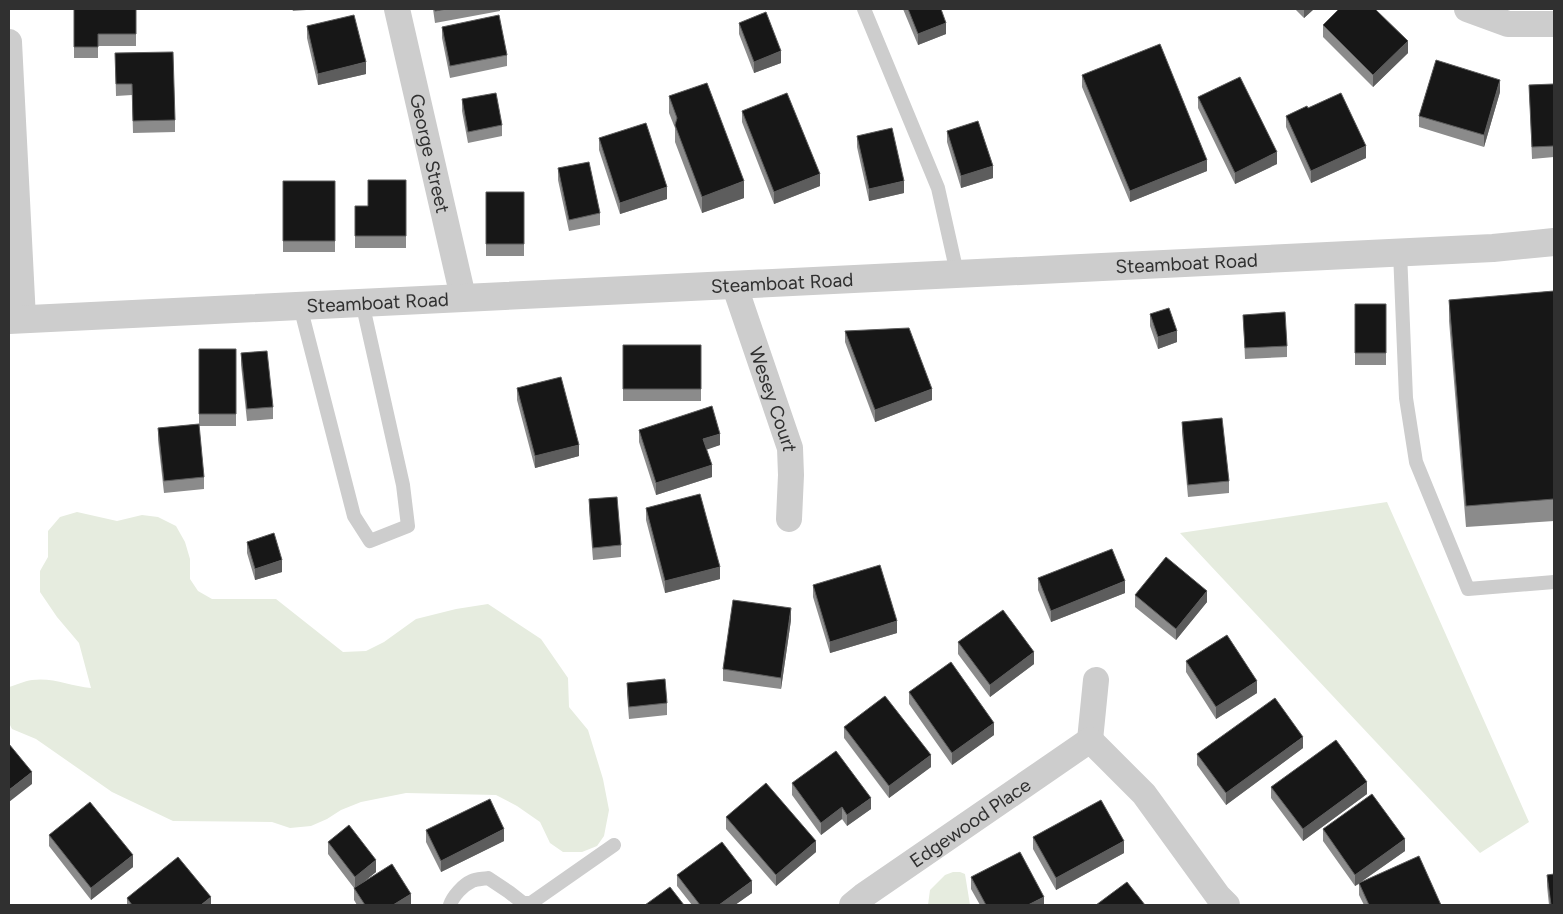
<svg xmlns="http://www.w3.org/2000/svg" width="1563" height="914" viewBox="0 0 1563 914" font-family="Figtree,sans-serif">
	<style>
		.green { fill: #e6ecdf }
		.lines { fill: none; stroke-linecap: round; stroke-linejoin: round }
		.service { stroke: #cdcdcd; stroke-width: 14 }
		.minor { stroke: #cdcdcd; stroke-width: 26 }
		.tertiary { stroke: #cdcdcd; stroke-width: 28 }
		.wall { fill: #8b8b8b }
		.shaded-wall { fill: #5d5d5d }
		.building { fill: #171717; stroke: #5d5d5d }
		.labels { text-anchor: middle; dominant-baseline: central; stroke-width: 5; stroke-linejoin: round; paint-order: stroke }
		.street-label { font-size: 19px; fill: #303030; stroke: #fff }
	</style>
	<rect width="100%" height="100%" fill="#fff"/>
	<path class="green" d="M1387,502l142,320 -49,31 -300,-320z
		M77,512l40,9 25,-6 16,2 18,9 9,16 5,17v20l8,12 14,8h64l67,53 23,-1 18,-9 32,-23 40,-10 32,-5 53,35 27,39 1,29 19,23 15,49 6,31 -5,26 -7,10 -15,6h-19l-13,-9 -10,-21 -23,-16 -21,-11 -90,-2 -45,9 -20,8 -14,9 -16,7 -21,2 -18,-6 -99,-1 -61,-29 -76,-53 -24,-10 -3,-6v-36c7,-2 15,-6 23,-7 20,-3 39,6 59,8l-12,-45 -22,-26 -17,-25v-21l8,-14v-26l12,-14z
		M953,872h7l5,2 5,31h-42l2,-15 15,-15z"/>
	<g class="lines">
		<path class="service" d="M864,9l74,179 19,85
			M1400,252l6,146 10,64 52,127 86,-7
			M300,306l54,210 16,25 38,-15 -5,-41 -41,-183
			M450,905c3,-9 13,-20 22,-24 4,-2 11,-2 16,-3l21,14 14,11h8l83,-58"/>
		<g class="minor">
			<path id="s1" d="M397,9l66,288"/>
			<path d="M1467,9l41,15h46"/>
			<path d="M9,42l14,277"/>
			<path id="s2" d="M734,284l56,164 1,27 -2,44"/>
			<path d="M1090,740l6,-60"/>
			<path id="s3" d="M852,905l11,-9 227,-156 54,54 74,102 9,9"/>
		</g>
		<path class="tertiary" id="s4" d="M9,320l1484,-72 61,-6"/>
	</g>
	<path class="wall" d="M74,9h62v37h-38v12h-24z
		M292,9h28l-27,2z
		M433,9h67v2l-65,12z
		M903,9h38l5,25 -28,11z
		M1295,9h19l-10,9z
		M739,23l42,40 -27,10 -15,-39z
		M1323,25l85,28 -35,34 -50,-50z
		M307,26l59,48 -48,11 -11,-47z
		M442,27l65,28v11l-57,12 -8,-40z
		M115,53l60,67v12l-42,1 -1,-38 -16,1z
		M1082,75l125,96 -77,31 -48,-115z
		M1554,84v73l-22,2 -3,-74z
		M1500,92l-16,55 -65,-20v-11z
		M669,96l75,102 -42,15 -27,-71v-14l-6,-15z
		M1198,97l79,67 -42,20 -37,-76z
		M462,99l40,26v11l-34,7 -6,-32z
		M1308,108l58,50 -55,25 -25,-56v-11z
		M742,111l78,75 -46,18 -32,-82z
		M947,131l46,47 -32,10 -14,-46z
		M857,136l47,57 -35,8 -12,-54z
		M599,138l68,61 -47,15 -21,-64z
		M558,168l42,45v12l-31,6 -11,-51z
		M406,180v68h-51v-42h13z
		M283,181h52v71h-52z
		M486,192h38v64h-38z
		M1554,291v230l-88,6 -17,-206v-21z
		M1355,304h31v61h-31z
		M1150,314l27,28 -19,7 -8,-23z
		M1243,315l44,31v11l-42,2z
		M845,331l87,69 -57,22 -30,-80z
		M623,345h78v56h-78z
		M199,349h37v77h-37l5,51v12l-40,4 -6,-53v-12l41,-4z
		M241,353l32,54v12l-26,2 -6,-56z
		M517,388l62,68 -44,12 -18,-68z
		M1182,422l47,59v12l-41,4 -6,-64z
		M639,430l81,15 -14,4 6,28 -56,18 -17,-53z
		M589,499l32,46v12l-28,3 -4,-49z
		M646,508l74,71 -55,14 -19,-73z
		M247,542l35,30 -27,8 -8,-27z
		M1038,578l87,15 -74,29 -13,-32z
		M813,585l84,48 -67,20 -17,-56z
		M1135,595l72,7 -31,38 -41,-33z
		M791,620l-10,69 -58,-8v-12z
		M958,642l76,22 -44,33 -32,-43z
		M1186,661l71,32 -41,26 -30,-47z
		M627,683l40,20v12l-38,4 -2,-24z
		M909,692l85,43 -42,30 -43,-61z
		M844,727l87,40 -42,31 -45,-60z
		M1303,748l-77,57 -29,-40v-11z
		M792,783l79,26 -24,17 -5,-7 -21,16 -29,-40z
		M1271,787l96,7 -64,47 -32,-43z
		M726,817l90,35 -40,34 -50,-57z
		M1323,829l82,22 -44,31 80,23h-77l-5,-10v-11l-4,2 -32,-45z
		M426,830l78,11 -63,31 -15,-30z
		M49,835l84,32 -42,33 -42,-54z
		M1033,837l91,16 -68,37 -23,-41z
		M328,842l48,30 -14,11 49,22h-54l-3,-5v-12l-26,-34z
		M677,875l75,18 -17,12h-43l-15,-19z
		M1547,875l7,30h-5l-2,-19z
		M971,877l73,28h-64l-9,-16z
		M127,898l84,7h-84z"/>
	<path class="shaded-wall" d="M1304,9h10l-10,9z
		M946,23v11l-28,11v-11z
		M1408,41v12l-35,34v-12z
		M781,51v12l-27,10v-11z
		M366,62v12l-48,11v-11z
		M1500,80v12l-16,55v-12z
		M1366,146v12l-55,25v-12z
		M1277,152v12l-42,20v-11z
		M1207,160v11l-77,31v-11z
		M993,166v12l-32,10v-12z
		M820,174v12l-46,18v-12z
		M744,181v17l-42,15v-16z
		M904,181v12l-35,8v-12z
		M667,187v12l-47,15v-11z
		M1177,331v11l-19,7v-12z
		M932,389v11l-57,22v-12z
		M720,434v11l-17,6v-12z
		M579,445v11l-44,12v-12z
		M712,465v12l-56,18v-12z
		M282,560v12l-27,8v-11z
		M720,567v12l-55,14v-12z
		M1125,581v12l-74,29v-11z
		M1207,591v11l-31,38v-11z
		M791,608v12l-10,69v-11z
		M897,621v12l-67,20v-11z
		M1034,652v12l-44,33v-12z
		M1257,681v12l-41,26v-12z
		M994,723v12l-42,30v-12z
		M1303,737v11l-77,57v-12z
		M931,755v12l-42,31v-12z
		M32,772v12l-23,18v-12z
		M1367,782v12l-64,47v-12z
		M871,798v11l-24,17v-11z
		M842,807v12l-21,16v-12z
		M504,829v12l-63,31v-11z
		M1405,839v12l-50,35v-11z
		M816,841v11l-40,34v-11z
		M1124,841v12l-68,37v-12z
		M133,855v12l-42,33v-12z
		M376,860v12l-21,17v-12z
		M752,881v12l-17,12h-16z
		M411,894v11h-18z
		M211,897v8h-10z
		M1044,897v8h-16z"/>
	<path class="building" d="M74,9h62v25h-38v13h-24z
		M435,9h12l-12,2z
		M908,9h33l5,14 -28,11z
		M1339,9h36l33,32 -35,34 -50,-50z
		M766,12l15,39 -27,11 -15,-39z
		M354,15l12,47 -48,12 -11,-48z
		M499,15l8,40 -57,11 -8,-39z
		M1160,44l47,116 -77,31 -48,-116z
		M173,52l2,68 -42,1 -1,-37h-16l-1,-31z
		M1436,60l64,20 -16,55 -65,-19z
		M1240,77l37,75 -42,21 -37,-76z
		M707,83l37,98 -42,16 -27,-72 2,-7 -8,-22z
		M1554,84v62l-22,1 -3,-62z
		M496,93l6,32 -34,7 -6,-33z
		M787,93l33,81 -46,18 -32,-81z
		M1341,93l25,53 -55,25 -25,-55 21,-10 1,2z
		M978,121l15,45 -32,10 -14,-45z
		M646,123l21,64 -47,16 -21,-65z
		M892,128l12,53 -35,8 -12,-53z
		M589,162l11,51 -31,7 -11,-52z
		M368,180h38v56h-51v-30h13z
		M283,181h52v60h-52z
		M486,192h38v52h-38z
		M1554,291v208l-88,7 -17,-206z
		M1355,304h31v49h-31z
		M1169,308l8,23 -19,6 -8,-23z
		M1285,312l2,34 -42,2 -2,-33z
		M909,328l23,61 -57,21 -30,-79z
		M623,345h78v44h-78z
		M199,349h37v65h-37z
		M267,351l6,56 -26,2 -6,-56z
		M561,377l18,68 -44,11 -18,-68z
		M712,406l8,28 -17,5 9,26 -56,18 -17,-53z
		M1222,418l7,63 -41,4 -6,-63z
		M199,424l5,53 -40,4 -6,-53z
		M700,494l20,73 -55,14 -19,-73z
		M617,497l4,48 -28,3 -4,-49z
		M274,533l8,27 -27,9 -8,-27z
		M1112,549l13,32 -74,30 -13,-33z
		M1166,557l41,34 -31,38 -41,-34z
		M880,565l17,56 -67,21 -17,-57z
		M733,600l58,8 -10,70 -58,-9z
		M1003,610l31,42 -44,33 -32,-43z
		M1227,635l30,46 -41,26 -30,-46z
		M951,662l43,61 -42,30 -43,-61z
		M665,679l2,24 -38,4 -2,-24z
		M885,696l46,59 -42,31 -45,-59z
		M1275,698l28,39 -77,56 -29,-39z
		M1336,740l31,42 -64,47 -32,-42z
		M9,744l23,28 -23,18z
		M836,751l35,47 -24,17 -5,-8 -21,16 -29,-40z
		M766,783l50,58 -40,34 -50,-58z
		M1372,794l33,45 -50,36 -32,-46z
		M490,799l14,30 -63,32 -15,-31z
		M1101,800l23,41 -68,37 -23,-41z
		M90,802l43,53 -42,33 -42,-53z
		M349,825l27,35 -21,17 -27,-35z
		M722,842l30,39 -33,24h-19l-23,-30z
		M1020,852l24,45 -16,8h-42l-15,-28z
		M1419,856l22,49h-72l-10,-22z
		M178,857l33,40 -10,8h-69l-5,-7z
		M392,864l19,30 -18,11h-28l-11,-17z
		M1554,874v31h-3l-4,-30z
		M1127,882l18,23h-49z
		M670,887l14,18h-39z"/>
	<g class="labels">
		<g class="street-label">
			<text stroke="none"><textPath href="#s1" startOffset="148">George Street</textPath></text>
			<text stroke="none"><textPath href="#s4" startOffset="1179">Steamboat Road</textPath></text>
			<text stroke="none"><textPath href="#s4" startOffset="774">Steamboat Road</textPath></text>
			<text stroke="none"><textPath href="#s4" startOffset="369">Steamboat Road</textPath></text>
			<text stroke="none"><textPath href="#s2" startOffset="122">Wesey Court</textPath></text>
			<text stroke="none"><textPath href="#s3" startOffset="144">Edgewood Place</textPath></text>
		</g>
	</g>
	<rect width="1563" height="914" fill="none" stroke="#303030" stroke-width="20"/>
</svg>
